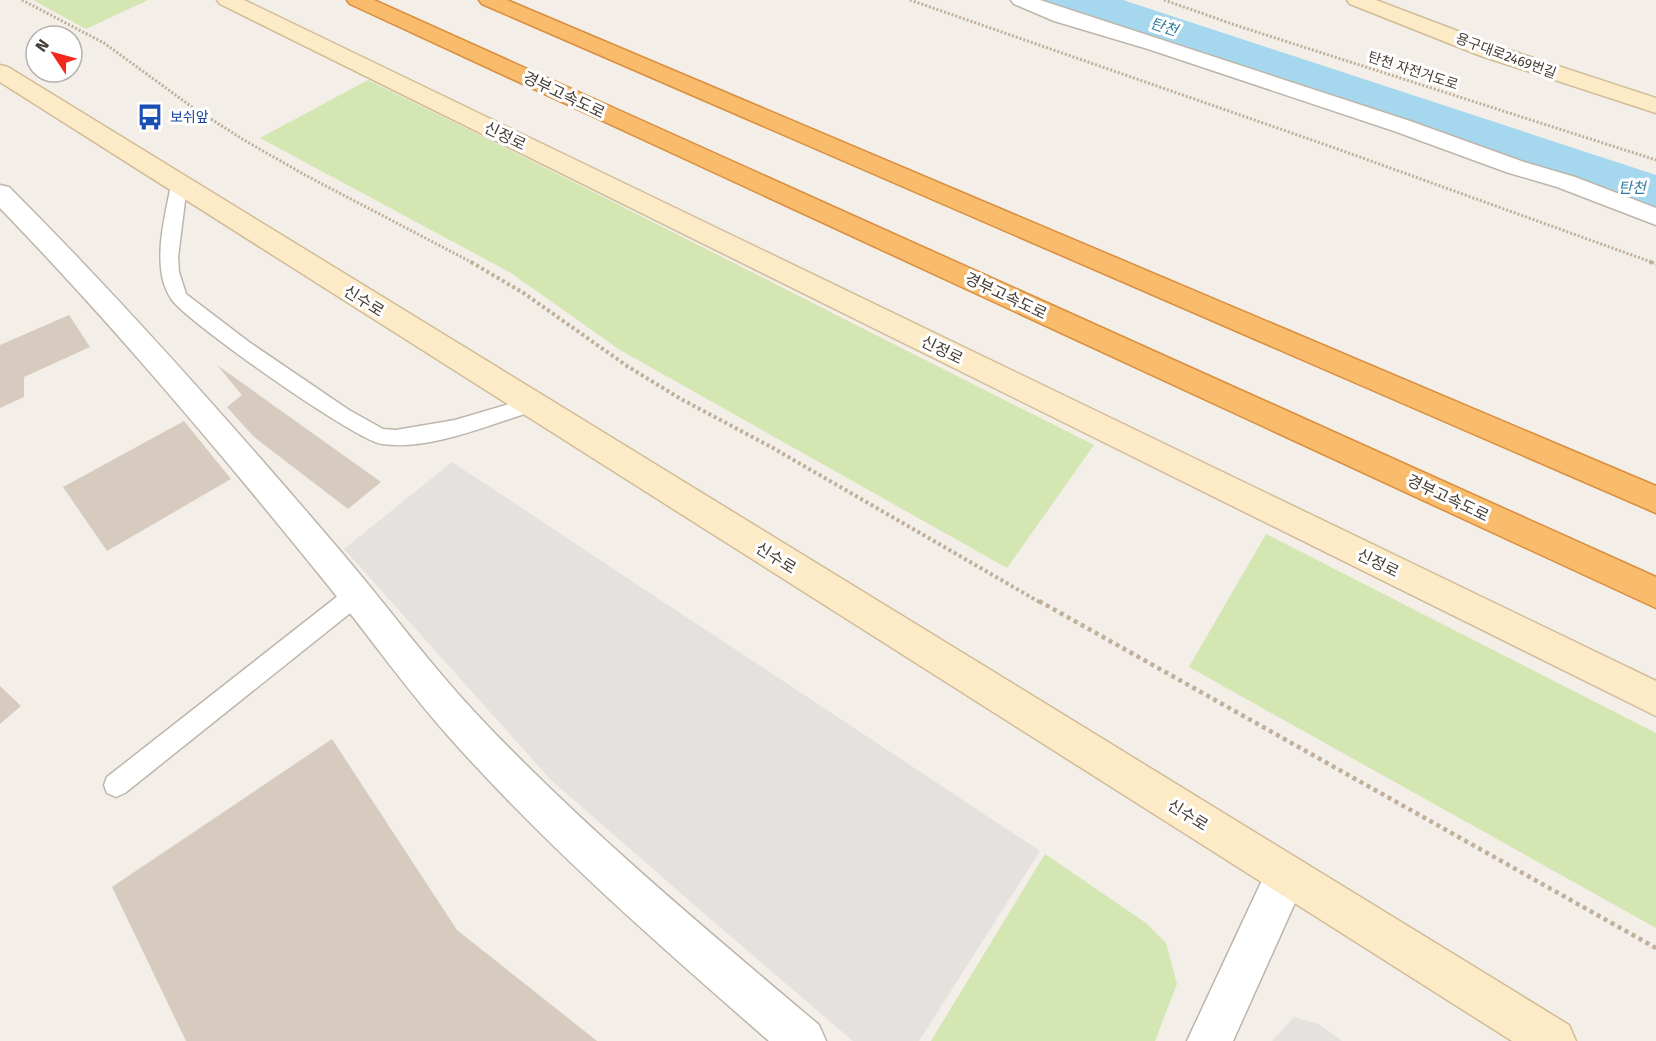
<svg xmlns="http://www.w3.org/2000/svg" width="1656" height="1041" viewBox="0 0 1656 1041" font-family="'Fira Sans','Noto Sans KR',sans-serif">
	<style>
		.green { fill: #d4e6b1 }
		.parking { fill: #e4e1df }
		.water { fill: #a5d8ee }
		.building { fill: #d7cbc0 }
		.lines { fill: none; stroke-linecap: round; stroke-linejoin: round }
		.lane-casing { stroke: #beb5aa; stroke-width: 3 }
		.street-casing { stroke: #beb5aa; stroke-width: 3 }
		.secondary-casing { stroke: #d1bc98; stroke-width: 3 }
		.highway-casing { stroke: #d88e3c; stroke-width: 3 }
		.path-far2 { stroke: #bfaf9b; stroke-width: 3; stroke-dasharray: 2 2; stroke-linecap: butt }
		.path-far1 { stroke: #bfaf9b; stroke-width: 4; stroke-dasharray: 3 3; stroke-linecap: butt }
		.path { stroke: #bfaf9b; stroke-width: 4.5; stroke-dasharray: 4 4; stroke-linecap: butt }
		.lane { fill: #fff; fill-rule: evenodd }
		.street { fill: #fff; fill-rule: evenodd }
		.secondary { fill: #fdeac7; fill-rule: evenodd }
		.highway { fill: #f9bb6c; fill-rule: evenodd }
		.labels { text-anchor: middle; dominant-baseline: central; stroke-width: 6; stroke-linejoin: round; paint-order: stroke }
		.far-street-label { font-size: 14px; fill: #463e36; stroke: #fff }
		.far-transit-label { font-size: 14px; fill: #164399; stroke: #fff; text-anchor: start }
		.far-water-label { font-size: 15px; font-style: italic; fill: #307b9e; stroke: #fff }
		.street-label { font-size: 16px; fill: #463e36; stroke: #fff }
	</style>
	<rect width="100%" height="100%" fill="#f3eee7"/>
	<path class="green" d="M33,0h115l-62,29z
		M368,80c243,119 484,244 726,365l-87,123 -387,-218 -109,-77 -251,-135z
		M1266,534l390,199v195l-467,-261z
		M1045,854l101,69 20,20 11,41 -22,57h-224z"/>
	<path class="parking" d="M452,462l588,389 -121,190h-66l-161,-138 -141,-123 -207,-231z
		M1294,1017l25,7 23,17h-70z"/>
	<path class="water" d="M1012,0h111l533,175v42z"/>
	<path class="building" d="M69,315l21,32 -66,30v20l-24,11v-63z
		M217,365l164,117 -33,27 -94,-72 -27,-30 15,-12z
		M184,421l47,58 -124,72 -44,-64z
		M0,686l21,20 -21,18z
		M332,739l125,191 140,111h-411l-74,-154z"/>
	<g class="lines">
		<g class="lane-casing">
			<path id="lane" d="M179,180l8,5 -9,72 1,15 7,22 63,48 100,68 34,19 13,1 59,-10 75,-22 7,2 3,5 -3,5c-46,14 -107,41 -155,34 -27,-4 -192,-120 -210,-144 -3,-4 -6,-11 -8,-16 -9,-31 1,-68 7,-99z
				M356,586l8,2 3,7 -3,7 -239,191 -9,4 -9,-4 -3,-8 3,-8 241,-189z"/>
		</g>
		<g class="street-casing">
			<path id="street" d="M1011,0h29l370,121 114,41 51,15 81,31v17l-99,-38 -51,-15 -112,-41 -246,-82 -94,-28 -40,-17z
				M0,185l9,2c115,115 222,236 328,360 50,58 94,120 147,175 104,109 220,206 335,303l7,16h-57c-108,-94 -215,-188 -311,-294 -49,-53 -90,-113 -136,-169 -103,-127 -208,-252 -322,-370z
				M1286,855l15,6 6,15 -74,165h-46l84,-180z"/>
		</g>
		<g class="secondary-casing">
			<path id="secondary" d="M217,0h27l1412,681v35l-1436,-712z
				M1347,0h29l121,46 159,52v15l-175,-57 -131,-52z
				M0,65l8,2 1561,958 7,16h-64l-1512,-959z"/>
		</g>
		<g class="highway-casing">
			<path id="highway" d="M347,0h27l1282,577v31l-1306,-604z
				M479,0h28l1149,486v27l-1174,-509z"/>
		</g>
		<path class="path-far2" d="M22,0l82,43 88,64 52,33 61,35 168,88
			M910,0l422,147 322,116
			M1164,0l74,26 418,134"/>
		<path class="path-far1" d="M471,262l54,32 102,72 54,33 92,49 268,155
			M1650,262l6,2"/>
		<path class="path" d="M1039,601l617,347"/>
		<use href="#lane" class="lane"/>
		<use href="#street" class="street"/>
		<use href="#secondary" class="secondary"/>
		<use href="#highway" class="highway"/>
	</g>
	<defs>
		<g id="bus-bare" transform="scale(2.07)"><path d="M-5-6H5V4H4V6H2V4H-2V6H-4V4H-5ZM-3.5-4V0h7V-4ZM-3.5 1.2v1.5H-2V1.2ZM2 1.2v1.5H3.5V1.2Z" fill="#1a4fb4" stroke="#fff" stroke-width="2.5" paint-order="stroke"/></g>
	</defs>
	<g fill-rule="evenodd">
		<use href="#bus-bare" x="150" y="117"/>
	</g>
	<g class="labels">
		<g class="far-street-label">
			<text transform="translate(1506 56) rotate(20)">용구대로2469번길</text>
			<text transform="translate(1413 71) rotate(18)">탄천 자전거도로</text>
		</g>
		<g class="far-transit-label">
			<text x="170" y="117">보쉬앞</text>
		</g>
		<g class="far-water-label">
			<text transform="translate(1164 27) rotate(18)">탄천</text>
			<text x="1632" y="188">탄천</text>
		</g>
		<g class="street-label">
			<text transform="translate(564 95) rotate(25)">경부고속도로</text>
			<text transform="translate(505 136) rotate(26)">신정로</text>
			<text transform="translate(1006 296) rotate(25)">경부고속도로</text>
			<text transform="translate(364 301) rotate(32)">신수로</text>
			<text transform="translate(942 350) rotate(26)">신정로</text>
			<text transform="translate(1448 498) rotate(25)">경부고속도로</text>
			<text transform="translate(776 558) rotate(32)">신수로</text>
			<text transform="translate(1378 563) rotate(26)">신정로</text>
			<text transform="translate(1188 815) rotate(32)">신수로</text>
		</g>
	</g>
	<g transform="translate(54 54) rotate(306)"><circle r="28" fill="#ffffff" stroke="#b5b2af" stroke-width="1.5"/>
	<path d="M0-4.5L10 22L0 15L-10 22Z" fill="#f3271e"/>
	<text y="-9" font-size="16" font-weight="bold" text-anchor="middle" fill="#463e36">N</text>
	</g>
</svg>
